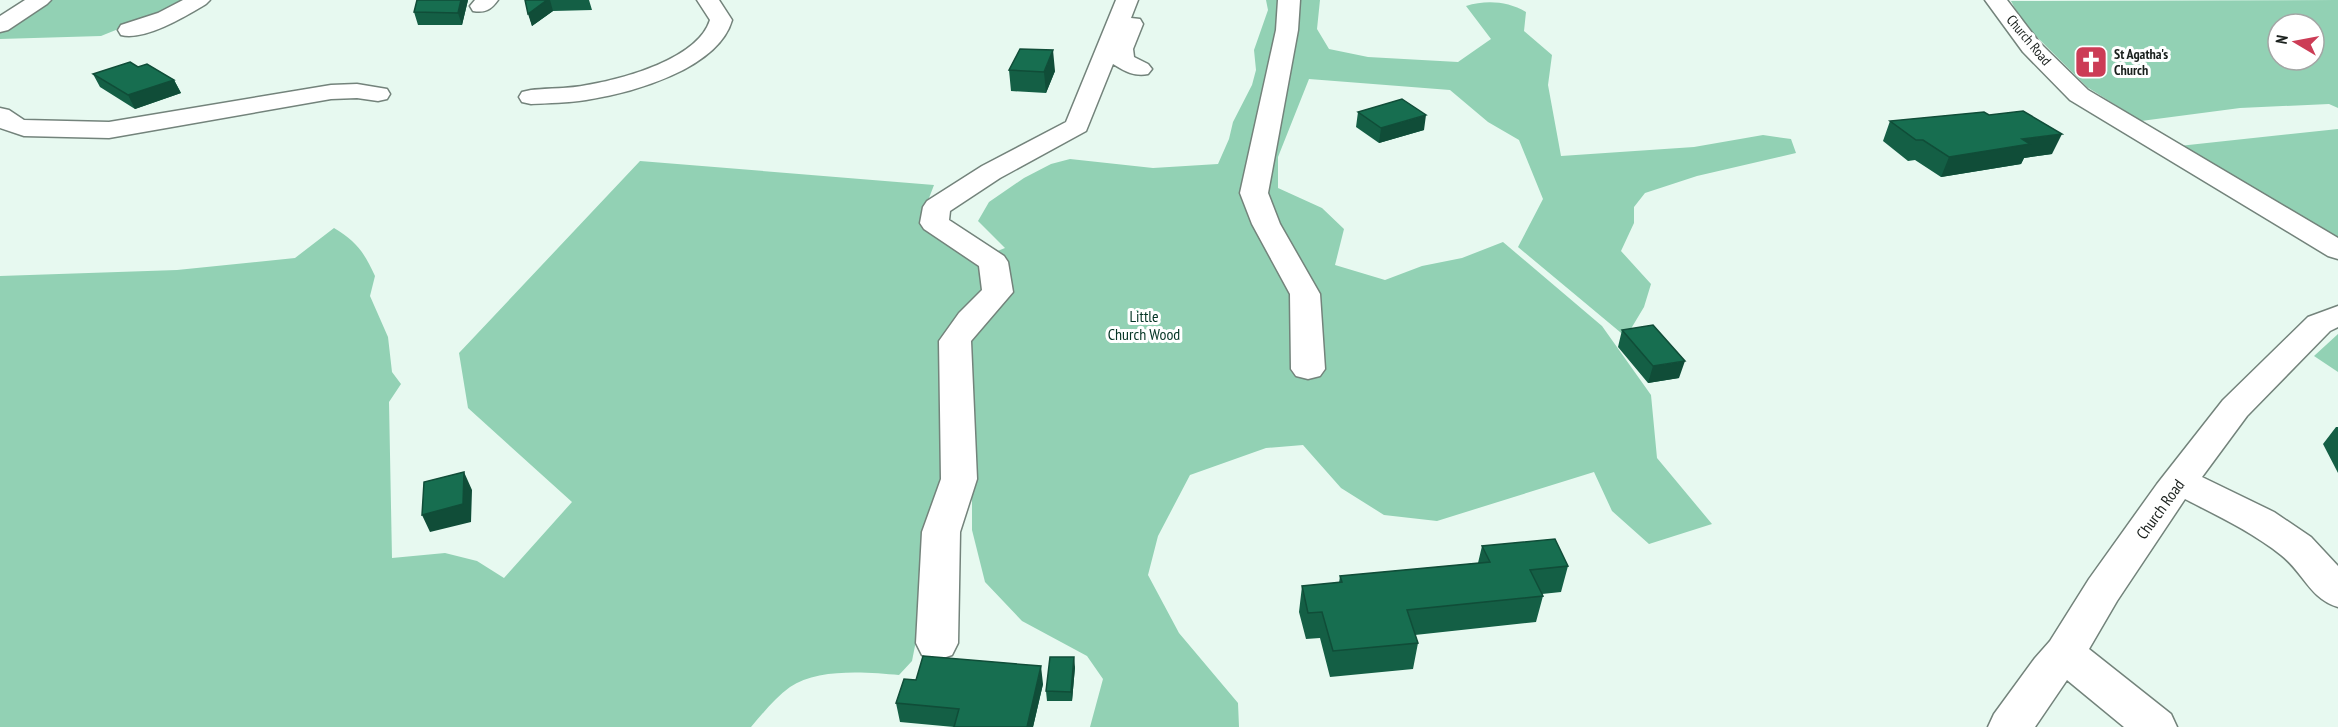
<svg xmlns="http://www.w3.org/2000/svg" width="2338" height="727" viewBox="0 0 2338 727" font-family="'PT Sans Narrow',sans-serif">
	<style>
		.green { fill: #92d1b4; fill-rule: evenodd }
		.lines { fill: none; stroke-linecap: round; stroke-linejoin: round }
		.minor-casing { stroke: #73837b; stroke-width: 3 }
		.minor { fill: #fff; fill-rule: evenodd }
		.wall { fill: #145f45 }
		.shaded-wall { fill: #104d38 }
		.building { fill: #176e50; stroke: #104d38; stroke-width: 1.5 }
		.labels { text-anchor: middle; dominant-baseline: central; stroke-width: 6; stroke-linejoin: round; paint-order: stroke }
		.far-street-label { font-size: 14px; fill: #1a201d; stroke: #fff }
		.far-poi-label { font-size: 14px; font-weight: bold; fill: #1a201d; stroke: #fff; text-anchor: start }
		.park-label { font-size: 16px; fill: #053525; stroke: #fff }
		.street-label { font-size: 16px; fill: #1a201d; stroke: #fff }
	</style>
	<rect width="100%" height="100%" fill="#e7f9f0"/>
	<path class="green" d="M48,0h142l-89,36 -101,3v-8z
		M1266,0h54l-3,29 12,20 39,8 90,5 33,-23 -25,-33c20,-6 41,-5 60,6l-2,19 28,24 -4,30 13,71 133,-9 69,-12 28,4 5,14 -99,23 -52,17 -11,14v16l-13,28 30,33 -7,23 -18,30 -108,-90 25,-48 -24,-59 -31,-18 -38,-32 -141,-11 -31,78v31l44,20 22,21 -9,36 50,15 37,-14 40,-8 41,-16 99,84 49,69 6,63 55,66 -63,20 -37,-33 -18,-39 -157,49 -53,-6 -43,-27 -38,-43 -37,3 -76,27 -32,61 -10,39 31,58 59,70 1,24h-149l13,-48 -16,-23 -65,-35 -37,-39 -13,-52v-35l-48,105 -12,61 -13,14c-32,-3 -82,-7 -109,12 -15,11 -27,26 -39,40h-751v-451l177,-6 118,-12 39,-30c22,13 30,24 41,48l-5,20 18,41 4,35 9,12 -12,18 3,156 53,-5 32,8 27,17 68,-76 -104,-94 -9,-55 181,-192 294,24 -13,34 2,9 57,30 25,-10 -27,-27 11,-19 35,-24 27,-14 19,-5 83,9 65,-4 11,-25 4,-17 19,-37 4,-15 -2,-20 14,-40z
		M2338,0v108l-9,-4 -89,4 -99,13 -54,-34 -51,-51 -8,-3 -17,-32zM2278,24h36v36h-36z
		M2338,129v108l-159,-91z
		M2338,334v38l-24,-16z"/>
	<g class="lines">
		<g class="minor-casing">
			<path id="minor" d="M25,0h26l-4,4 -39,26 -8,2v-16z
				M183,0h27l-4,4c-20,12 -61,37 -85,31l-3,-5 3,-5 37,-12z
				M475,0h23c-7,10 -13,13 -25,11l-3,-5z
				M697,0h22l13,20c-14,49 -100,73 -146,80 -18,3 -37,3 -55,4l-9,-2 -3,-5 3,-5 9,-2c18,-2 38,-1 56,-5 36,-6 111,-26 123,-65z
				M1116,0h22l-7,18 9,1 3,5 -10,25 1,8 14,7 4,5 -4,5c-13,3 -24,-3 -35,-10l-27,67 -86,47 -50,33 -1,9 55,36 4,6 5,30 -42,49 6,138 -17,53 -2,111 -6,12 -15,5 -15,-5 -6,-12 6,-111 19,-53 -2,-138 20,-28 23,-23 -3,-24 -55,-37 -4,-6 3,-16 4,-6 55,-35 84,-44z
				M1278,0h22l-2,30 -30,163 12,31 40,70 5,75 -5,7 -12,3 -12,-3 -5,-7 -1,-75 -38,-70 -12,-31 36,-163z
				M1985,0h22l32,42 49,48 250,148v21l-10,-3 -258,-156 -47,-48z
				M357,84l30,5 3,5 -3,5 -9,2 -21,-3 -26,1 -222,39 -85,-2 -24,-8v-20l9,2 15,10 85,2 222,-37z
				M2338,306v21l-8,4 -83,85 -45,61 72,35 37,25 27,29v41c-28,-8 -35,-35 -57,-52 -29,-23 -63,-39 -96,-56l-68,102 -28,48 82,65 6,13h-53l-57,-47 -32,47h-47l6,-13 41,-56 15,-17 39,-62 68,-95 66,-84 85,-83z"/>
		</g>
		<use href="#minor" class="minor"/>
	</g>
	<path class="wall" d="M468,0l-6,25h-44l-4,-13z
		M525,0h64l3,10 -39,1 -21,15z
		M138,67l36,13 7,13 -46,16 -35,-22 -7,-13z
		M1009,70l46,1 -9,22 -35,-2z
		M1358,112l66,18 -45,13 -23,-16z
		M1890,121l162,33 -28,4 -3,6 -80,13 -26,-17 -7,1 -25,-20z
		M1622,330l57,48 -31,5 -30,-36z
		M2336,427h2v46l-15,-29z
		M1482,546l86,20 -7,26 -19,2 1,2 -7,26 -121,13 3,8 -5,26 -83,8 -10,-39 -14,1 -7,-27 3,-26 37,-3 1,-7 138,-13z
		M1075,667l-3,34h-25l-1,-10z
		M916,680l127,4 -10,43h-79l-54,-5 -4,-19z"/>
	<path class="shaded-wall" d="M461,0h7l-6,25 -4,-12z
		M547,0h3l3,11 -21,15 -4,-12z
		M1053,50l2,21 -9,22 -2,-21z
		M174,80l7,13 -46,16 -7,-14z
		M1426,115l-2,15 -45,13 2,-15z
		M2062,134l-10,20 -28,4 -3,6 -80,13 8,-20 73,-18z
		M1685,361l-6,17 -31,5 5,-17z
		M464,472l8,18 -1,32 -41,10 -8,-17z
		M1074,657l1,10 -3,34 -1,-9z
		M1041,666l2,18 -10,43h-6z"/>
	<path class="building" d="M417,0h44l-3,13 -44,-1z
		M525,0h22l-19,14z
		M1020,49l33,1 -9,22 -35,-2z
		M130,62l8,5 9,-3 27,16 -46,15 -35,-21z
		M1402,99l24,16 -45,13 -23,-16z
		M2023,111l39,23 -40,5 8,5 -81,13 -26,-17h-7l-26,-19 94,-9 5,3z
		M1653,325l32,36 -32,5 -31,-36z
		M464,472l-1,32 -41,11 2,-33z
		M1555,539l13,27 -38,4 13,26 -136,14 11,33 -85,8 -11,-39 -14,1 -6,-27 40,-4 -2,-6 150,-14 -8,-16z
		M923,656l118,10 -14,61h-73l5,-18 -63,-6 8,-24 12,1z
		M1050,657h24l-3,35 -25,-1z"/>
	<defs>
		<g id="church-square" transform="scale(1.725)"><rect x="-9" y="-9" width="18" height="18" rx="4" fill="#cc3c56" stroke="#fff"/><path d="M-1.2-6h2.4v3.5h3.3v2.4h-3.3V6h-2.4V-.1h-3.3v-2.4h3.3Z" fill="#fff"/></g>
	</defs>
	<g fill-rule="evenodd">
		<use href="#church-square" x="2091" y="62"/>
	</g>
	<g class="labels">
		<g class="far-street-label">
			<text transform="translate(2029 40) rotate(50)">Church Road</text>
		</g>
		<g class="far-poi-label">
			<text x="2114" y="54">St Agatha's<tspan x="2114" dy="16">Church</tspan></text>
		</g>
		<g class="park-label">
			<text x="1144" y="316">Little<tspan x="1144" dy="18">Church Wood</tspan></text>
		</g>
		<g class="street-label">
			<text transform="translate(2160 509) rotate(-54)">Church Road</text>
		</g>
	</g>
	<g transform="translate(2296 42) rotate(280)"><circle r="28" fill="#ffffff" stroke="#a3a6a5" stroke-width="1.5"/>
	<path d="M0-4.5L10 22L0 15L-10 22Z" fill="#cc3c56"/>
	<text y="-9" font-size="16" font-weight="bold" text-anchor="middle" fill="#1a201d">N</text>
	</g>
</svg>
